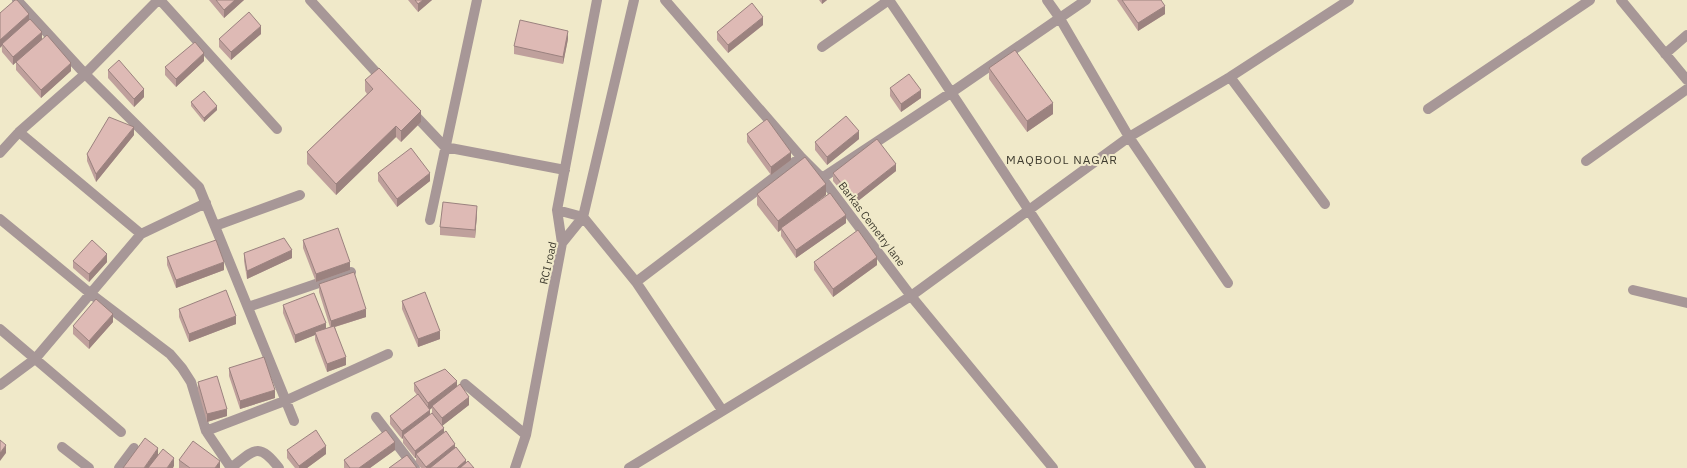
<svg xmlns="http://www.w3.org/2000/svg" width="1687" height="468" viewBox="0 0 1687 468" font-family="'IBM Plex Sans',sans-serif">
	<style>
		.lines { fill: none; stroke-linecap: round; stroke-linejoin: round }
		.minor { stroke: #a79797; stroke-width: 10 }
		.wall { fill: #bfa09c; fill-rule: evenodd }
		.shaded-wall { fill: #9b827f }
		.building { fill: #debab5; stroke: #9b827f }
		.labels { text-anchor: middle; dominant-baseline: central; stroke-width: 4; stroke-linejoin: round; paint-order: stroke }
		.street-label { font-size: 11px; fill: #3f3c2f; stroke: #f0e9c9 }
		.neighbourhood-label { font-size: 12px; letter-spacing: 1px; fill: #3f3c2f; stroke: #f0e9c9 }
	</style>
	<rect width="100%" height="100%" fill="#f0e9c9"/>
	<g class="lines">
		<path class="minor" d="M17,0l68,74 114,113 95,234
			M160,0l117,129
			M310,0l74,81
			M665,0l136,157 21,21 89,118 142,172
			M889,0c106,155 205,314 312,468
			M1047,0l12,17 70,120 99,146
			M1621,0l66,80
			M822,47l67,-47
			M1665,54l22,-19
			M1230,77l95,127
			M1428,109l162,-109
			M411,111l34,36 120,23
			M19,132l122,102 65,-31
			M0,153l19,-21 66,-58 73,-74
			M1586,161l101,-72
			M822,178l130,-86 134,-92
			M557,210l26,7 53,65 86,128
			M0,219l91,75 79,60 12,14 9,14 15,49 25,37c23,-18 27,-27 48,0
			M430,220l47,-220
			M215,226l85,-31
			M562,243l-5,-33 40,-210
			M636,282l165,-125
			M1633,290l54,13
			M248,307l103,-35
			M0,329l121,103
			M465,384l61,51
			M0,385l35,-26 106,-125
			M376,417l39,51
			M206,431l81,-31 101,-46
			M62,447l27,21
			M119,468l15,-20
			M515,468l11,-33 36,-192 21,-26 51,-217
			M629,468l282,-172 218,-159 101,-60 119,-77"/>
	</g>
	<path class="wall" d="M209,0h35l-20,18z
		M408,0h24l-14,12z
		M819,0h8l-5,4z
		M1117,0h44l4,14 -27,17z
		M0,13l29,7 13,19 29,32 -30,27 -25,-28v-8l-3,3 -11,-13z
		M763,25l-35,28 -11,-13v-8z
		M261,34l-30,26 -12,-13v-8z
		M568,39l-5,25 -49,-10v-8z
		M204,61l-28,26 -11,-12v-8z
		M989,68l64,46 -26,18 -38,-53z
		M108,70l36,27 -10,10 -26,-29z
		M365,80l56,42 -20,20 -5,-5 -60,58 -29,-31v-12l60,-58 -2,-3z
		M890,88l31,10 -20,14 -11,-16z
		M191,102l26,8 -13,12 -13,-16z
		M747,134l44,26 -20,15 -24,-33z
		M134,135l-38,47 -9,-21v-7z
		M859,139l-32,26 -12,-15v-8z
		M896,171l-43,34 -20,-24v-8z
		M378,173l52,8 -33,26 -19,-26z
		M757,194l69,1 -19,15 39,13 -50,35 -15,-22v-6l-3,2 -21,-27z
		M477,214l-2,24 -35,-3v-8z
		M303,240l47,30 -34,12 -13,-34z
		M244,253l48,5 -45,21 -3,-18z
		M167,257l57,13 -48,18 -9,-23z
		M73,261l34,1 -18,20 -16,-14z
		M814,262l63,3 -44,32 -19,-27z
		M319,284l47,33 -31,10 11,38 -19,7 -12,-32v-5l-20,8 -12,-30v-8l43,24 4,-2 -11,-35z
		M402,301l38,38 -22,8 -16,-38z
		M179,309l57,15 -47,18 -10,-25z
		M113,322l-24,27 -16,-15v-8z
		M229,368l46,30 -35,11 -11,-33z
		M198,382l29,34 -20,6 -9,-32z
		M414,383l43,3 12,19 -27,21 2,6 22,31 8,5h-53l-5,-6v-4h-1l-12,-15v-5l-1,1 -12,-15v-8l27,-21 -3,-4zM432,408v5l-2,2v-6z
		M287,450l39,4 -19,14h-12l-8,-10z
		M395,450l-25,18h-26v-8z
		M179,460l41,8h-41z"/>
	<path class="shaded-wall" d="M235,0h9l-20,18v-8z
		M423,0h9l-14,12v-8z
		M822,0h5l-5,4z
		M1165,6v8l-27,17v-8z
		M29,14v8l-27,22v2l-2,2v-8z
		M763,17v8l-35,28v-8z
		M261,26v8l-30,26v-8z
		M568,31v8l-5,25v-7z
		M42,32v8l-29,25v-8z
		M204,53v8l-28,26v-8z
		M71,63v8l-30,27v-8z
		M144,89v8l-10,10v-8z
		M921,90v8l-20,14v-8z
		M1053,103v11l-26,18v-11z
		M217,106v4l-13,12v-4z
		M421,111v11l-20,20v-11z
		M396,126v11l-60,58v-11z
		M134,127v8l-38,47v-8z
		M859,131v8l-32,26v-8z
		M791,152v8l-20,15v-8z
		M896,164v7l-43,34v-7z
		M430,173v8l-33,26v-8z
		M826,184v11l-45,34v-1v2l-3,2v-11z
		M477,206v8l-2,24v-8z
		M846,215v8l-50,35v-8z
		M292,250v8l-45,21v-8z
		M107,254v8l-18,20v-8z
		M877,257v8l-44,32v-8z
		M224,262v8l-48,18v-8z
		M350,262v8l-34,12v-8z
		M366,309v8l-35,11v-7z
		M113,314v8l-24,27v-8z
		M236,316v8l-47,18v-8z
		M326,323v8l-11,1v3l-20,8v-8z
		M440,331v8l-22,8v-8z
		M346,357v8l-19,7v-8z
		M457,381v8l-25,17v2l-4,3v-8z
		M275,390v8l-35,11v-8z
		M469,397v8l-27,21v-8z
		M227,409v7l-20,6v-8z
		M430,410v8l-27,17v3l-1,1v-8z
		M444,428v8l-28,18v4h-1v-7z
		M395,442v8l-25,18h-11z
		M455,444v8l-20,16h-9v-1z
		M6,445v8l-6,8v-8z
		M326,446v8l-19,14h-8v-2z
		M158,448v8l-8,12h-6z
		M174,458v8l-1,2h-6z
		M466,460v8h-9z
		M220,461v7h-5z"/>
	<path class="building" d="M15,0h2l12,14 -29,26v-27z
		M216,0h19l-11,10z
		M415,0h8l-5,4z
		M1122,0h39l4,6 -27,17z
		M752,3l11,14 -35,28 -11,-13z
		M249,12l12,14 -30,26 -12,-13z
		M30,19l12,13 -29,25 -11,-13z
		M520,20l48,11 -5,26 -49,-11z
		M47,35l24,28 -30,27 -25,-28z
		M195,42l9,11 -28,26 -11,-12z
		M1015,50l38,53 -26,18 -38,-53z
		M119,60l25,29 -10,10 -26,-29z
		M379,68l42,43 -20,20 -5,-5 -60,58 -29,-32 66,-63 -8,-9z
		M909,74l12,16 -20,14 -11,-16z
		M204,91l13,15 -13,12 -13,-16z
		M846,116l13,15 -32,26 -12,-15z
		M109,117l25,10 -38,47 -9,-20z
		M767,119l24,33 -20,15 -24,-33z
		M877,139l19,25 -43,34 -20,-25z
		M411,148l19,25 -33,26 -19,-26z
		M805,157l21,27 -48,37 -21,-27z
		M830,193l16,22 -50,35 -15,-22z
		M443,202l34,4 -2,24 -35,-3z
		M338,228l12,34 -34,12 -13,-34z
		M858,230l19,27 -44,32 -19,-27z
		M284,238l8,12 -45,21 -3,-18z
		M92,240l15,14 -18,20 -16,-13z
		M216,240l8,22 -48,18 -9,-23z
		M354,272l12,37 -35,12 -12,-37z
		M226,290l10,26 -47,18 -10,-25z
		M425,292l15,39 -22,8 -16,-38z
		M314,293l12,30 -31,12 -12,-30z
		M96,299l17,15 -24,27 -16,-15z
		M334,326l12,31 -19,7 -12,-32z
		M264,357l11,33 -35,11 -11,-33z
		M445,369l12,12 -29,22 -14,-20z
		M217,376l10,33 -20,5 -9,-32z
		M460,384l9,13 -27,21 -10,-12z
		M418,394l12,16 -28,21 -12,-15z
		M432,413l12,15 -29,23 -12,-16z
		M316,430l10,16 -27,20 -12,-16z
		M386,430l9,12 -36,26h-9l-6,-8z
		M446,431l9,13 -29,23 -10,-13z
		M145,438l13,10 -14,20h-21z
		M0,440l6,5 -6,8z
		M193,441l27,20 -5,7h-25l-11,-8z
		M456,447l10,13 -9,8h-27z
		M163,449l11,9 -7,10h-19z
		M407,455l10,13h-28z
		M468,461l6,7h-14z"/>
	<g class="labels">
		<g class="street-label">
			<text transform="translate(872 224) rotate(53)">Barkas Cemetry lane</text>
			<text transform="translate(548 263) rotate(-77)">RCI road</text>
		</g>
		<g class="neighbourhood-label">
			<text x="1062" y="159">MAQBOOL NAGAR</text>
		</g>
	</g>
</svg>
